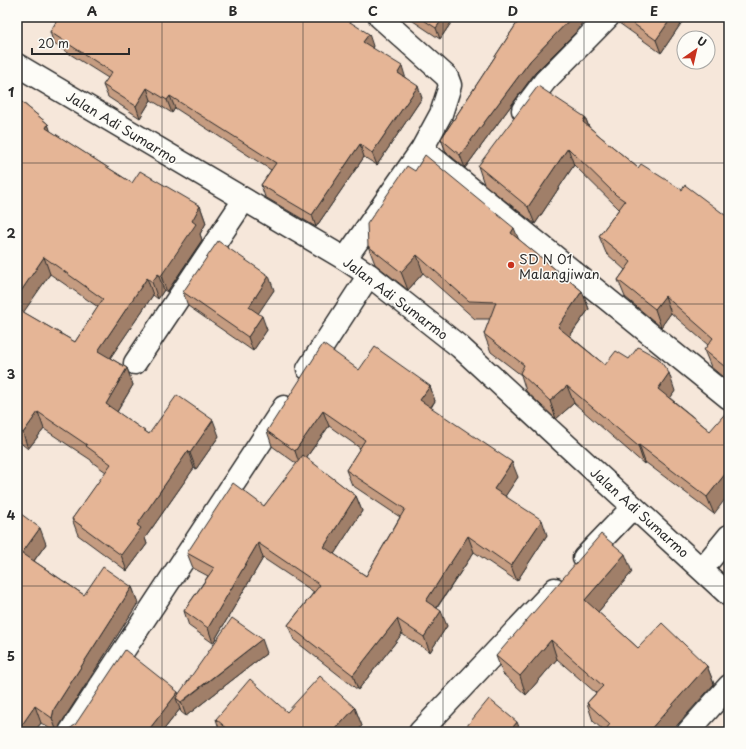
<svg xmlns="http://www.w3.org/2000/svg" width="746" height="749" viewBox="0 0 746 749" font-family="'Playpen Sans',sans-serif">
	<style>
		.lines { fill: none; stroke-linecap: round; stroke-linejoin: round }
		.minor-casing { stroke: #2b2b2b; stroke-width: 25 }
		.major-casing { stroke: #2b2b2b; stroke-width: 25 }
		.minor { stroke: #fdfcf7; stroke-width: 22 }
		.major { stroke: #fdfcf7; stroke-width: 22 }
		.wall { fill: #c59c81; stroke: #2b2b2b; fill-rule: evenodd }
		.shaded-wall { fill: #a07f69; stroke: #2b2b2b }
		.building { fill: #e5b596; stroke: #2b2b2b }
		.grid { fill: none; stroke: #2b2b2b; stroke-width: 1; stroke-opacity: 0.55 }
		.poi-dot { fill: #c8321e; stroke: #fdfcf7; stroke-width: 1.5 }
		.labels { text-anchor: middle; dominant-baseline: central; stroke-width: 3; stroke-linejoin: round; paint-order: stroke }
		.street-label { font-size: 13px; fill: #2b2b2b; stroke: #fdfcf7 }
		.poi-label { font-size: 13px; fill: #2b2b2b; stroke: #fdfcf7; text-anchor: start }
		.neatline { fill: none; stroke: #2b2b2b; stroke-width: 1.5 }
		.grid-label { font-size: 13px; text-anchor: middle; font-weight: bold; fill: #2b2b2b }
	</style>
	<rect width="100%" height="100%" fill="#f6e7da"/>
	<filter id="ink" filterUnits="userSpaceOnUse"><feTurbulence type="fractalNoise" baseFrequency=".025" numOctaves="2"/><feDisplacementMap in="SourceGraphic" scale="8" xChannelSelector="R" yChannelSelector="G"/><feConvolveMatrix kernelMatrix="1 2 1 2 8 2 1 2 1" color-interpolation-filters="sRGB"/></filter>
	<g filter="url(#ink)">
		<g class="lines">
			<g class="minor-casing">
				<path id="minor" d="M523,110l22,-29 63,-64
					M422,149l307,249
					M345,259l77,-110 19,-35 7,-22 2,-7 -3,-8 -67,-60
					M135,363l109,-163
					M308,369l61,-94
					M584,558l49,-51
					M702,569l27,-33
					M70,732l214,-325
					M420,732l135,-143
					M688,732l41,-46"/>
			</g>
			<g class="major-casing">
				<path id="major" d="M17,65l328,194 24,16 91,72 269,248"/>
			</g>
			<use href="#minor" class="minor"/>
			<use href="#major" class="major"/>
		</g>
		<path class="wall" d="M54,17h288l31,29 -1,2 34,30 16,20 -45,67 -13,-8 -48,70 -51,-30 -4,-12 10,-15 -96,-62 -3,5 -21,-13 -11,18 -32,-21 -5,-12 5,-7 -54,-34 -4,-12 8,-13z
			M407,17h48l-15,22z
			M521,17h65l-10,15 -41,41 -70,95 -19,-16 -5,-13z
			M616,17h64l2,5 -21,31 -42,-30z
			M17,98l31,26 2,7 82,52 68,23 6,17 -6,11 2,6 -35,52 -3,-2 -6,9 -5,-4 -43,63 17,10 6,17 -16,27 32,22 70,2 -23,33 -2,-1 -49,70 2,6 -20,27 -49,-36 -6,-16 34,-47 -14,-10 -1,-2 -47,-31 -16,20 -11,-9zM50,274l48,33 -23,35 -52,-30z
			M585,117l4,10 49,41 91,50v164l-18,-15 -7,-17 4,-5 -37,-32 -10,14 -36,-30 -7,-17 7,-10 -19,-17 -7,-17 20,-27 -45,-44 -39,59 -51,-40 -6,-18z
			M518,239l64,52 7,18 -19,27 35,29 70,26 -5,7 40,33 4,83 -69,-52 -1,2 -70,-61 -18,16 -30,-28 -5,-16 -30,-23 -7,-18 6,-15h-15l-52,-46 -15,17 -33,-26 -7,-18z
			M274,290l-16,23 9,17 -14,21 -65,-45 -5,-14z
			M359,370l71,16 5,15 -4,7 87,69 -13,19 42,39 -30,46 -43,-29 -37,56 10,18 -17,26 -28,-18 -44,56 -64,-50 -6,-15 26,-33 -51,-34 -50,85 -24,-17 -5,-15 24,-35 -15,-8 -6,-15 77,-47 33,-42 -25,-18 -5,-15zM329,426l31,22 -14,22 6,15 48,32 -34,59 -32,-22 28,-43 -6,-15 -50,-38z
			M17,511l29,33 -12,17 50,34 48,-8 6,16 -78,122 -2,7h-3l-14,-9 -7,9z
			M632,572l-34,40 40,36 69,18 7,18 -110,47 -11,-10 -6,-18 9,-10 -39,-34 -31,36 -23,-21 -7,-18z
			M267,653l-81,63 -5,-4 -1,-3 -18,23h-93l-1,-2 111,-35z
			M355,708l7,18 -6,6h-136l-4,-13 71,-7z"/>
		<path class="shaded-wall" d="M444,17h11l-15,22 -4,-11z
			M572,17h14l-10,15 -41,41 -70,95 -5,-13 70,-94z
			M672,17h8l2,5 -21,31 -5,-13z
			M369,34l4,12 -6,8 -4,-12z
			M402,66l4,13 -8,-6z
			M418,86l4,12 -45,67 -5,-12z
			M147,88l4,12 -11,18 -4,-12z
			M170,96l5,12 -3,5 -5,-13z
			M585,117l7,18 -9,-13z
			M48,124l6,17 -8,-13z
			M360,144l4,13 -48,70 -4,-12z
			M568,148l6,17 -39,59 -7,-17z
			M200,206l6,17 -6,11 2,6 -35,52 -6,-16z
			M514,228l7,17 -10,-12z
			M417,255l6,18 -15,17 -7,-18z
			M44,257l6,17 -27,39 -6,2v-18z
			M158,274l6,16 -6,9 -6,-17z
			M269,276l5,14 -20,30 -5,-13z
			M147,278l6,17 -49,72 -6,-16z
			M582,291l7,18 -25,35 -6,-17z
			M665,296l6,17 -10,14 -6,-18z
			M262,316l5,14 -14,21 -5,-14z
			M127,368l6,17 -21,35 -6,-16z
			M669,373l6,18 -10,15 -7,-17z
			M430,386l5,15 -10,14 -5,-15z
			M567,386l7,17 -18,16 -6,-18z
			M323,411l6,15 -29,40 -5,-15z
			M38,412l6,17 -16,20 -5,-16z
			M213,420l6,16 -23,33 -6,-16z
			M639,445l6,17 -1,2 -6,-18z
			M188,451l6,17 -49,70 2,6 -20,27 -6,-16 16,-30z
			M512,462l6,15 -18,27 -6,-15z
			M729,469v25l-15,20 -7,-17z
			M356,496l6,15 -33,51 -5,-15z
			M542,520l5,15 -30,46 -6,-15z
			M40,528l6,16 -18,25 -6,-16z
			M468,536l6,16 -43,64 -5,-15z
			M258,543l5,15 -50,85 -5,-15z
			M625,554l7,18 -40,47 -7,-19z
			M132,587l6,16 -78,122 -2,7h-1l-5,-14 2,-9z
			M441,611l6,15 -17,26 -6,-15z
			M397,619l5,15 -44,56 -5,-15z
			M262,639l5,14 -81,63 -5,-14 -5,-4 4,11 -18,23h-15l31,-40 4,10z
			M551,640l6,19 -31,36 -6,-19z
			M707,666l7,18 -43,48h-23z
			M35,706l6,17 -7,9h-17z
			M355,708l7,18 -6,6h-23z
			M517,722l4,10h-12z"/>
		<path class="building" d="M59,17h283l27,17 -6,8 39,24 -4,7 20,13 -46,67 -12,-9 -48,71 -51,-30 15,-22 -106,-67 -3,4 -20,-12 -11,18 -33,-21 9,-13 -62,-40z
			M419,17h25l-8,11z
			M521,17h51l-42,44 -70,94 -19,-16z
			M624,17h48l-16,23z
			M538,86l47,31 -2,5 55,46 3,-4 41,26 3,-5 44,33v152l-25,-20 9,-12 -48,-42 -10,13 -37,-29 13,-18 -32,-26 26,-35 -9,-6 -48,-47 -40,59 -50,-41z
			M17,98l31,26 -2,4 86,55 8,-12 60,35 -8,15 4,3 -35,52 -3,-2 -6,8 -5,-4 -49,73 29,17 -21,36 43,30 28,-39 36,25 -23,33 -2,-2 -51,74 4,3 -20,27 -49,-36 39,-55 -25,-18 1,-1 -49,-33 -15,21 -6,-4v-123l4,2 -1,2 55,32 28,-43 -59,-42 -27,40z
			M425,155l89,73 -3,5 71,58 -24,36 47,38 11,-14 13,8 9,-12 20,11 11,15 -11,16 52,42 19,-22v60l-22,28 -68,-52 -1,1 -71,-60 -17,15 -13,-12 -17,-16 4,-8 -40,-31 12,-32 -27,-1 -52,-46 -16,17 -33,-26 -1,-22 40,-58 8,5z
			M218,241l51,35 -20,31 13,9 -14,21 -65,-45z
			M323,344l36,26 16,-23 55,39 -10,14 92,62 -18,27 48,31 -31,46 -43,-30 -42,65 15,10 -17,26 -27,-18 -44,56 -65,-50 32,-40 -62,-42 -50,85 -24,-17 30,-43 -27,-15 46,-70 31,23 39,-51 53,41 -32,51 42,29 39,-67 -59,-39 19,-30 -42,-29 -28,40 -28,-20z
			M17,511l23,17 -18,25 62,42 19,-28 29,20 -78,122 -2,9 -17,-12 -18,26z
			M601,534l24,20 -40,46 53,48 24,-25 45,43 -59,66h-44l6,-8 -23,-21 16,-17 -52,-46 -31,36 -24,-20z
			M232,618l30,21 -81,63 -5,-4z
			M125,650l53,42 -31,40h-76l-3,-2 7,-5z
			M320,676l35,32 -22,24h-102l-15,-13 34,-40 37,33z
			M489,699l28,23 -8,10h-47z"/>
	</g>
	<path class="grid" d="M162,17v715M303,17v715M443,17v715M584,17v715M17,163h712M17,304h712M17,445h712M17,586h712"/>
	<circle class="poi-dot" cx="511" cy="265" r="4"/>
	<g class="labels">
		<g class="street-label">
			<text transform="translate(122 127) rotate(31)">Jalan Adi Sumarmo</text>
			<text transform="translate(396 298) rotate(37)">Jalan Adi Sumarmo</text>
			<text transform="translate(640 512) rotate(42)">Jalan Adi Sumarmo</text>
		</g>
		<g class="poi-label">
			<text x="519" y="258">SD N 01<tspan x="519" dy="15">Malangjiwan</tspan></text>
		</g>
	</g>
	<rect width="746" height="749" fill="none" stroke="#fdfcf7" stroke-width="44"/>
	<g transform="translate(696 50) rotate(34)"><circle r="19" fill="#fdfcf7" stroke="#a9a8a5"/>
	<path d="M0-3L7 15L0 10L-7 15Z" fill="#c8321e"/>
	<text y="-6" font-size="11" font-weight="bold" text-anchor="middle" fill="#2b2b2b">U</text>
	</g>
	<path d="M32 48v6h97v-6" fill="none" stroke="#2b2b2b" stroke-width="2"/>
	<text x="38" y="48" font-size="12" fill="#2b2b2b" stroke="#fdfcf7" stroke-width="3" paint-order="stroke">20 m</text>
	<rect x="22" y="22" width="702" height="705" class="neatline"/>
	<g class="grid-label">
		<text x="92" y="16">A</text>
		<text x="233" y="16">B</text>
		<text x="373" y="16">C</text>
		<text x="513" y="16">D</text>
		<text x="654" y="16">E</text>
		<text x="11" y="97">1</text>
		<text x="11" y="238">2</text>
		<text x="11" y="379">3</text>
		<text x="11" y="520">4</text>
		<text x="11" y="661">5</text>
	</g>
</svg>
